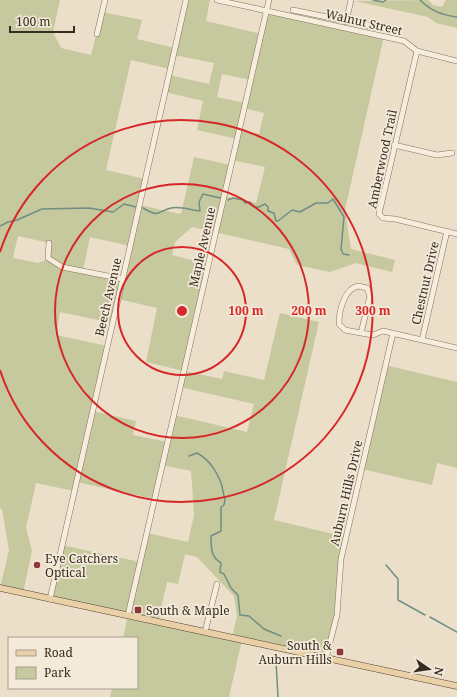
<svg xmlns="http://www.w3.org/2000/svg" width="457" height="697" viewBox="0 0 457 697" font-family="'Noto Serif',serif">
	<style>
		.green { fill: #c6c89e; fill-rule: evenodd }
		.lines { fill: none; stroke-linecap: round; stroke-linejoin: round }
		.stream { stroke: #718e85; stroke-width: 1.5 }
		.minor-casing { stroke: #867160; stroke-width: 6 }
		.major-casing { stroke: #544033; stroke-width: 7 }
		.minor { stroke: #f6eddc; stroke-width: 5 }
		.major { stroke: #e9d0a6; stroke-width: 6 }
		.ring { fill: none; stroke: #d62828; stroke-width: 2 }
		.poi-dot { fill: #8f353c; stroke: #f3ead9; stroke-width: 1.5 }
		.labels { text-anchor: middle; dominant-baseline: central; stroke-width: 3.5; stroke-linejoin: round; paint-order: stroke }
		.street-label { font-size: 12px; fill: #382b22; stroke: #f3ead9 }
		.poi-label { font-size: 12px; fill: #382b22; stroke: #f3ead9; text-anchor: start }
		.centre { fill: #d62828; stroke: #f3ead9; stroke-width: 2 }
		.ring-label { font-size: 12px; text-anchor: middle; font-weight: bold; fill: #d62828; stroke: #f3ead9; stroke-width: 3.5; stroke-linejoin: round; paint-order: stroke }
	</style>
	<rect width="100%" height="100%" fill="#ebdfca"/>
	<path class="green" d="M0,0h60l-7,32 8,16 30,7 11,-43 40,8 -5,19 38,9 11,-48h24l-4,21 55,13 5,-23 118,25 -39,174 6,39 44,11 -3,12 -36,-9 -26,9 -33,-7 -8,-16 -97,-22 -17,15 -3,13 36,9 -24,107 38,8 2,-8 40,9 16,-67 39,9 -45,198 72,17 -5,22 -4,56 -11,43 -84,-18 -13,57h-119l2,-9h25v-50h-14l5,-23 -78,-16 12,-54 78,17 7,-29 41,9 6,-27 -3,-44 -29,-6 -8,34 -77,-17 -3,9 -38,-8 -10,45 6,23 -9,42 -23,-5 9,-38 -7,-41 -2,-1zM174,55l40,8 -5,21 -40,-9 -4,17 38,9 -6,29 40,9 -5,21 33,7 -9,36 -32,-7 7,-31 -37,-8 -13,57 -42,-9 6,-26 -39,-9 25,-110 39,9zM222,74l28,6 -5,23 -28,-6zM244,108l20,5 -5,21 -20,-5zM18,236l31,7 -1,16 -10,4 -25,-5zM90,237l40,9 -8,33 -39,-8zM118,299l39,9 -11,54 38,9 -4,16 74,17 -7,28 -73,-17 -7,27 -34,-7 3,-14 -43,-10 14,-65 -51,-11 4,-23 52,11zM185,554l12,3 37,39 3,20 -5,21 -74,-15 9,-40 11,2z
		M428,0l5,5 9,2 4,-7h11v28l-21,-5 -8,-6 -73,-16z
		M385,365l72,17v86l-20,-5 -5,22 -70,-16z"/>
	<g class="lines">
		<path class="stream" d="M373,0l10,2 3,-2
			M420,0c11,11 22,15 37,17
			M228,200l5,-2 10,2 2,3 5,-1 4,5h5l6,-3 3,3v4l6,2 2,8h2l14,-11 8,2 16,-9h12l5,-4 11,18 -3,32 2,5 6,1
			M143,208c17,10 13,4 28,0 9,-2 20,2 29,3l-1,-9 4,-8 17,4
			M0,226l8,-4 9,-2 25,-11 47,-1 24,4 11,-8 12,3
			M189,456l8,-3c12,6 21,20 25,33 1,5 1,8 3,13l-1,6 -3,2v24l-10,5c0,12 0,21 10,27l-1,9 4,2 7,14 7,7 2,20 9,1 15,13 17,7
			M386,565l12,14v21l27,15
			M430,617l27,15
			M276,661l2,36"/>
		<g class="minor-casing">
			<path id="minor" d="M217,0l187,41 13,10 40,10
				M293,10l87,18
				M346,22l5,-22
				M97,34l8,-34
				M417,51l-38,163 4,4 12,1 62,15
				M394,145l43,10 15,-2
				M49,243l-1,15 14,9 61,12
				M358,286l9,2 3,8 -9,37 -16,-3 -6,-6c0,-13 5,-35 19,-38z
				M361,333l12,2 10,-4 74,17
				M422,340l25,-109
				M50,599l136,-599
				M128,615l141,-615
				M205,632l12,-48
				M326,658l11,-43 4,-56 52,-226"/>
		</g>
		<g class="major-casing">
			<path id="major" d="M0,588l457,98"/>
		</g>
		<use href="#minor" class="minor"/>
		<use href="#major" class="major"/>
	</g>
	<g class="ring">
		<circle cx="182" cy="311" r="64"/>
		<circle cx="182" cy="311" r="127"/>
		<path d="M0 252A191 191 0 1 1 0 370"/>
	</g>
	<g class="poi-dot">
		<circle cx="37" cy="565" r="4"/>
		<rect x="134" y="606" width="8" height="8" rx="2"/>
		<rect x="336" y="648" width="8" height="8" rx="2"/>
	</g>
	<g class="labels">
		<g class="street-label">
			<text transform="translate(364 22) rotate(13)">Walnut Street</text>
			<text transform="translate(382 159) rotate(-78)">Amberwood Trail</text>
			<text transform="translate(202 247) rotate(-77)">Maple Avenue</text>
			<text transform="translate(425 283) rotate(-77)">Chestnut Drive</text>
			<text transform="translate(108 297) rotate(-77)">Beech Avenue</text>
			<text transform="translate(346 493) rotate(-77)">Auburn Hills Drive</text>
		</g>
		<g class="poi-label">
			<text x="45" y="558">Eye Catchers<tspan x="45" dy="14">Optical</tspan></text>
			<text x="146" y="610">South &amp; Maple</text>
			<text x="332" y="645" text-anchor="end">South &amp;<tspan x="332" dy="14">Auburn Hills</tspan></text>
		</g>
	</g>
	<circle cx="182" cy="311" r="6" class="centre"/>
	<g class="ring-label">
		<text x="246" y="315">100 m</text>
		<text x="309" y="315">200 m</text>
		<text x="373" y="315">300 m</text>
	</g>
	<rect x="8" y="637" width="130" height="52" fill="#f3ead9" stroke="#a89e90"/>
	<rect x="16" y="650" width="20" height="6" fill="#e9d0a6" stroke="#a89e90"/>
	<text x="44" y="657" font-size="12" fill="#382b22">Road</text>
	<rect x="16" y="667" width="20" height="12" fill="#c6c89e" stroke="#a89e90"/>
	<text x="44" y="677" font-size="12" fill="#382b22">Park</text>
	<g transform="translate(429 669) rotate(103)" stroke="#f3ead9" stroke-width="3" paint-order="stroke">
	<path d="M0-3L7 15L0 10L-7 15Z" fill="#382b22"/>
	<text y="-6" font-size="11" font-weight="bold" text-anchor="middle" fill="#382b22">N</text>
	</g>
	<path d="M10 26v6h64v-6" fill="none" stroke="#382b22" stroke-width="2"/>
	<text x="16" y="26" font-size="12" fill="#382b22" stroke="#f3ead9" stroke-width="3" paint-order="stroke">100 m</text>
</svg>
